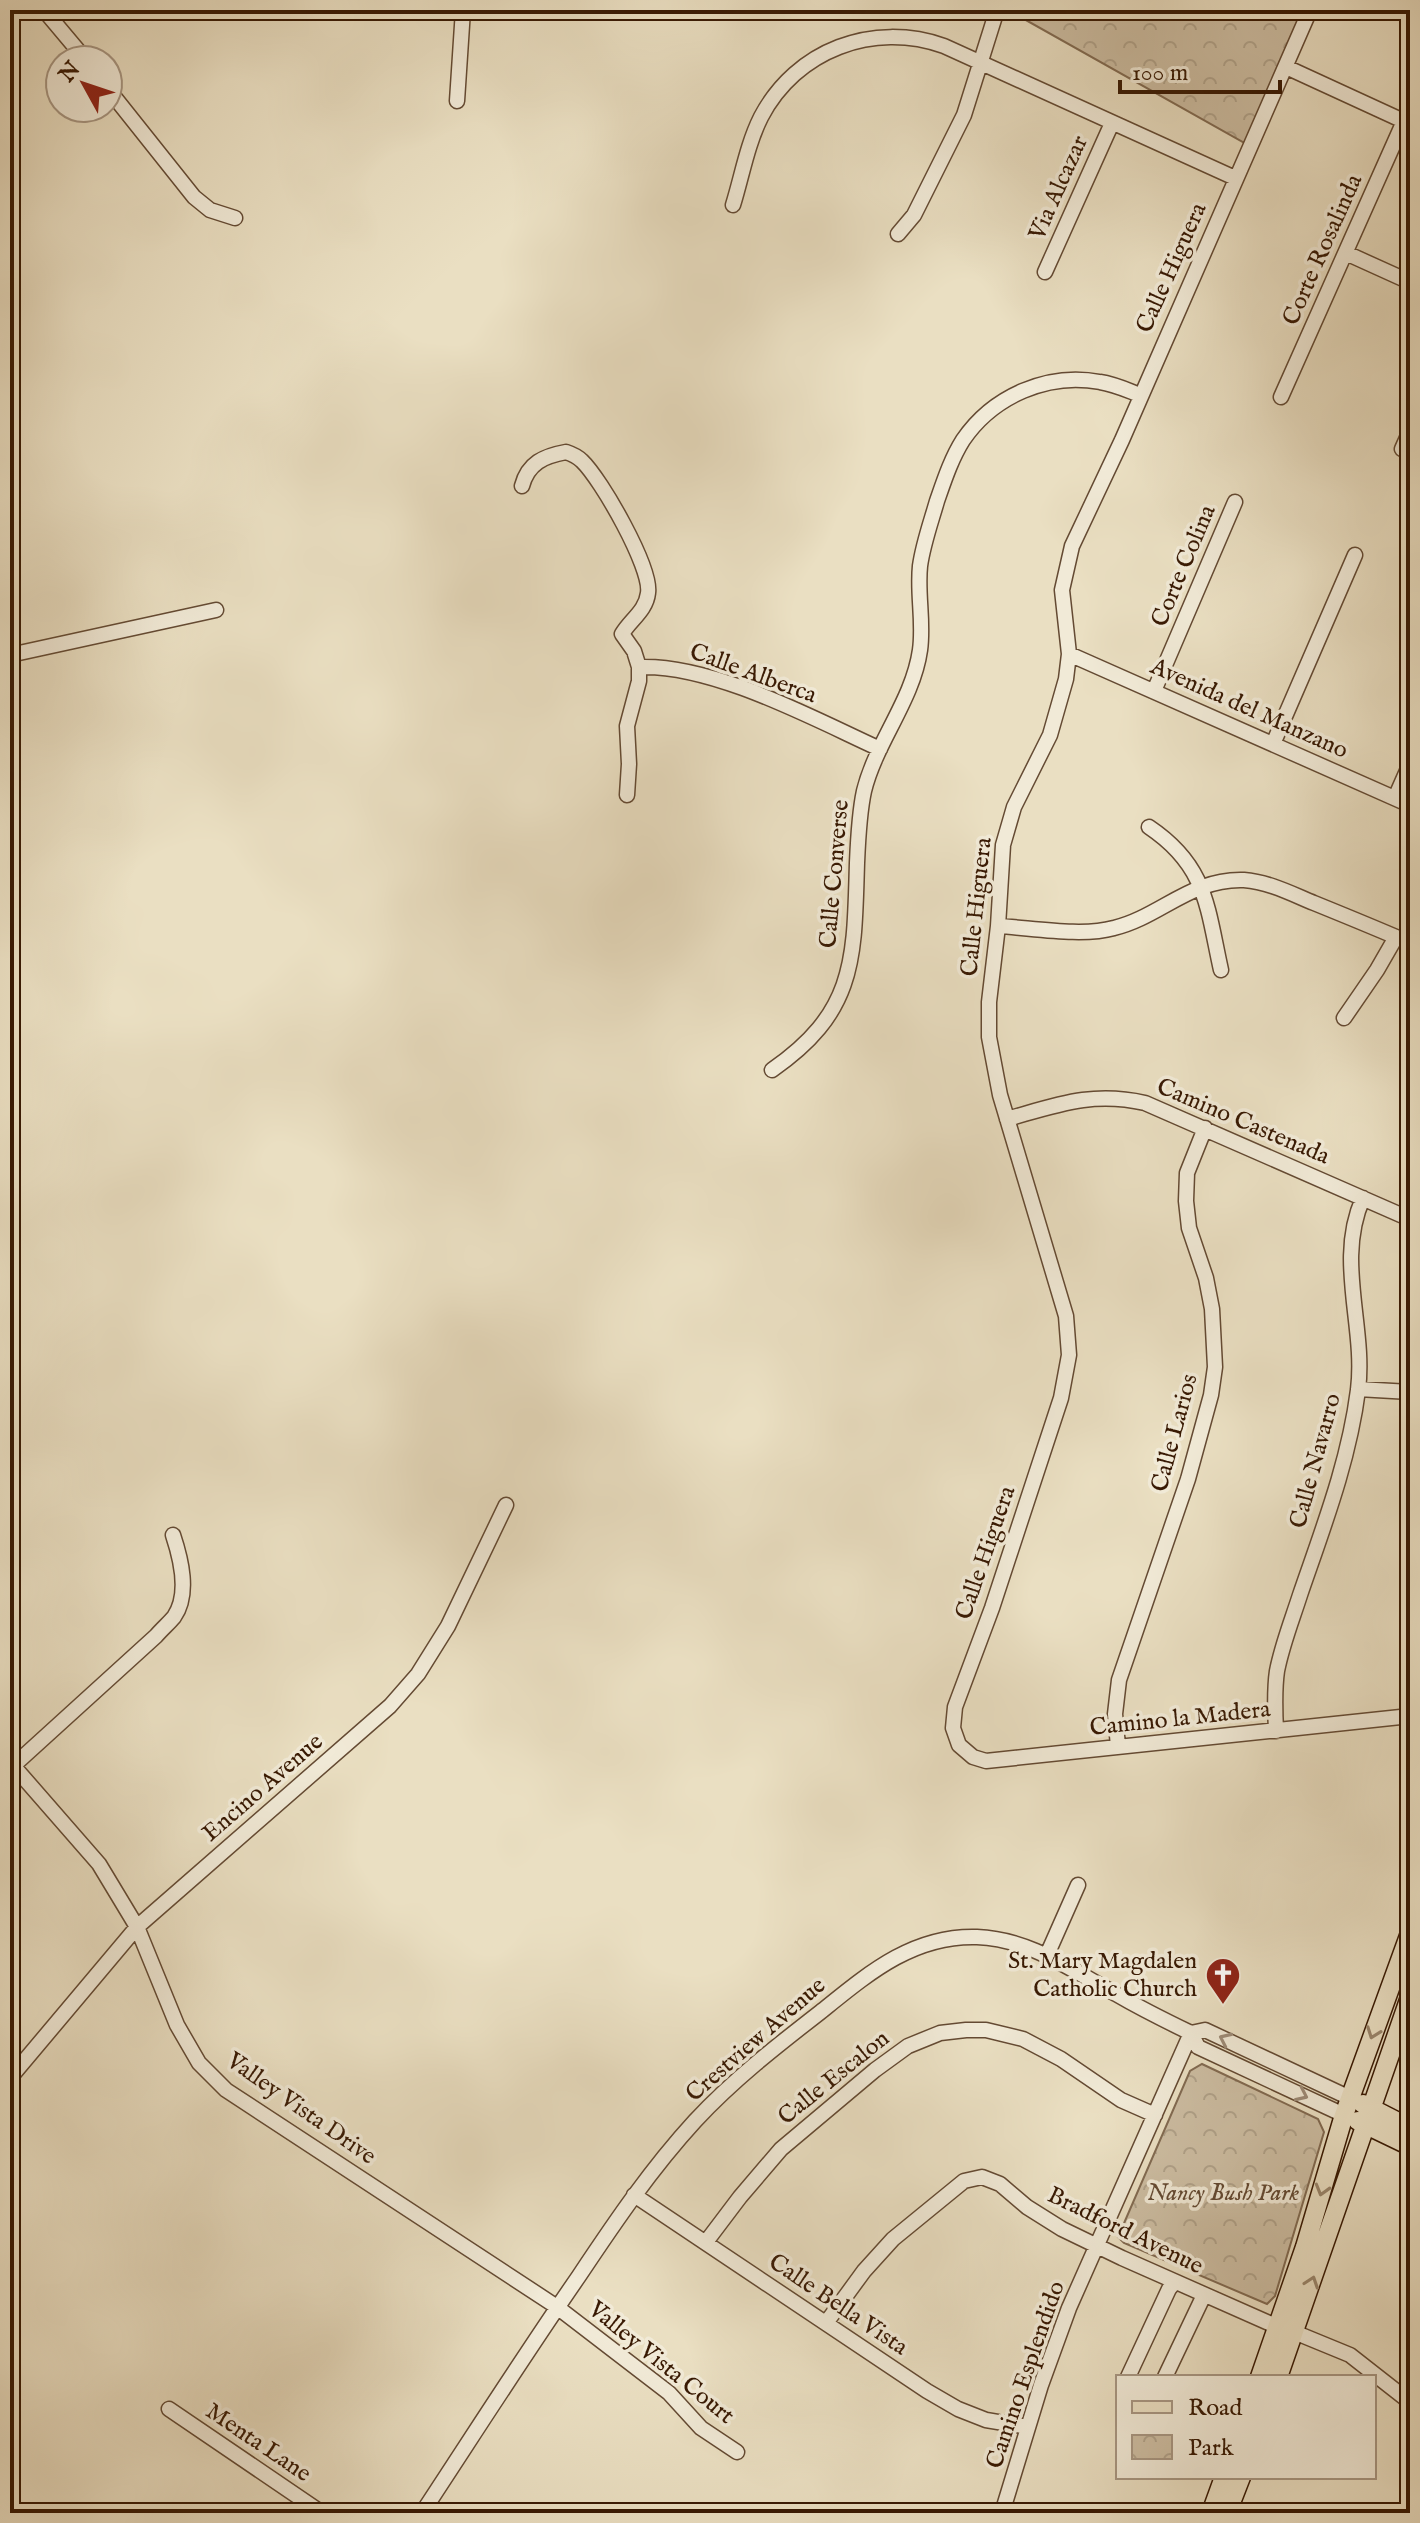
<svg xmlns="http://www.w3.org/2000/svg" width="1420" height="2523" viewBox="0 0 1420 2523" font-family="'IM FELL English',serif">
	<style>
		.park { fill: url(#park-crowns); stroke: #826b52; stroke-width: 2 }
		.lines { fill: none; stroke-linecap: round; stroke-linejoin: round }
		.minor-casing { stroke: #644a33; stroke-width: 17 }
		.major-casing { stroke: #381903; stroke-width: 21 }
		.minor { stroke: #f1ead7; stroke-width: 14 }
		.major { stroke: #eadfc2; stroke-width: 18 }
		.oneway { stroke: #9a866c }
		.oneway2 { stroke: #9e8c78 }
		.labels { text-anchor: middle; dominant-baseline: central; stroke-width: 7; stroke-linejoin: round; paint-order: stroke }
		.street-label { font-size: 24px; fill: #381903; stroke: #f1ead7 }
		.poi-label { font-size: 24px; fill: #381903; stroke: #f1ead7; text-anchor: end }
		.park-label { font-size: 24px; font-style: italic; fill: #644a33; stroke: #f1ead7 }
	</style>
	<defs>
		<pattern id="park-crowns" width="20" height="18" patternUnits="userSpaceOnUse" patternTransform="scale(2)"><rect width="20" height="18" fill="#ccbda2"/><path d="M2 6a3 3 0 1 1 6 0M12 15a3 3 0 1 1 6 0" fill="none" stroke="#b0a28a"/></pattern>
	</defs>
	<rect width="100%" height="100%" fill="#eadfc2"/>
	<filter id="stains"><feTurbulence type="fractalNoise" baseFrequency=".0025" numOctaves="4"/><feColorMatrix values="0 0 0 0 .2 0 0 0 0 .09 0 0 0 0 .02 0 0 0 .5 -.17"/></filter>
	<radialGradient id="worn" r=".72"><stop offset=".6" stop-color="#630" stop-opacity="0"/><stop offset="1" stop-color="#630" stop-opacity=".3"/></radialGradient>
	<path class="park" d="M1008,10h302l-60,136z
		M1202,2064l116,55 6,13 -49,164 -8,8 -143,-61 -6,-6 72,-166z"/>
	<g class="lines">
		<g class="minor-casing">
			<path id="minor" d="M44,10l42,50
				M1310,10l-188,430 -50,106 -10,44 7,64 -3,25 -16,56 -36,72 -11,38 -5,81 -9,76v35l11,58 66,221 3,39 -8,43 -69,210 -37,99 -2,21 6,17 14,12 13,4 424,-45
				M1286,67l124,57
				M108,89l86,108 16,13 25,8
				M457,101l6,-91
				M733,205c9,-29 14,-60 28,-88 35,-67 112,-96 183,-71l291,132
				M898,234l16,-19 50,-100 33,-105
				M1346,253l64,29
				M1045,272l67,-149
				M1281,397l123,-276
				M1402,449l8,-18
				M522,486c6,-23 22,-30 44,-34 6,2 12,5 16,9 19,18 70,107 66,132 -2,18 -18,27 -26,41l12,17 5,16v14l-12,45 2,38 -2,31
				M1069,654l341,151
				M10,655l206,-45
				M639,667c74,-3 173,51 241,82
				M1154,691l81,-189
				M1273,744l82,-189
				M1395,798l15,-34
				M1149,827c58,39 58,80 72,143
				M998,926c35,2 84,11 116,2 46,-11 77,-50 130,-48 25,2 48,14 70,23 32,13 64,26 96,40
				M1344,1018l33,-48 19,-33
				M772,1070c85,-59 82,-112 85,-207 1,-24 2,-49 7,-72 12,-49 49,-91 56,-141 4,-28 -3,-56 0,-84 3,-22 11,-44 17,-65 7,-20 14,-42 26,-61 30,-44 85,-68 137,-58 14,2 27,8 40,13
				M1007,1119c50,-14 85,-28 138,-16l265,116
				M1358,1389l52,3
				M1276,1731c-1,-20 -2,-40 1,-60 5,-26 15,-51 23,-76 23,-67 49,-134 58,-205 8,-64 -23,-129 5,-192
				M1118,1746l-3,-32 4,-34 69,-201 23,-84 4,-28 -3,-58 -6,-31 -17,-50 -3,-27 1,-28 18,-45
				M10,1762l89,102 38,63 40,98 22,38 27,27 331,217 112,86 32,35 36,24
				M13,1766l143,-130c6,-7 13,-13 18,-19 16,-23 7,-58 -1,-82
				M1047,1955l31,-70
				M1191,2033l14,-3 145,68
				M10,2078l127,-151 253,-221 28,-32 30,-48 58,-121
				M634,2195l293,196 31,18 28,11 42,7
				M706,2242l34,-45 41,-48 94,-79 33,-24 32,-13 26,-3h20l37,9 38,20 60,41 34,15
				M826,2323l38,-52 29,-32 71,-58 18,-4 18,7 27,23 35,22 60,29 156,69
				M1294,2332l56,23 60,47
				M1128,2377l41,-88 6,-7
				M1165,2377l39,-82
				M169,2409l153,104
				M422,2513c52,-79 103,-159 157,-237 36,-54 72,-107 116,-155 39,-42 83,-76 128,-111 47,-38 91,-75 154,-73 53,2 94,33 139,57 24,14 50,27 75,39l7,14 146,68
				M1002,2513l39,-128 28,-77 122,-275"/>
		</g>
		<g class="major-casing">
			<path id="major" d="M1363,2104l47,24
				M1358,2121l52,25
				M1260,2377l45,-130 39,-132 66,-182
				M1278,2377l132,-380
				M1211,2513l13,-36
				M1227,2513l14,-36"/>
		</g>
		<use href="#minor" class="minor"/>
		<use href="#major" class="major"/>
	</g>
	<defs><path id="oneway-chevron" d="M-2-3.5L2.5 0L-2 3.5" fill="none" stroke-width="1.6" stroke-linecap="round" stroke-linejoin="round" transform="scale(2)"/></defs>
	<g class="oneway">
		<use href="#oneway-chevron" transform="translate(1373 2033) rotate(110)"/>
		<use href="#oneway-chevron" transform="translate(1322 2190) rotate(106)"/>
		<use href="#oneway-chevron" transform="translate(1312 2282) rotate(-71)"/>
	</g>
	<g class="oneway2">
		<use href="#oneway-chevron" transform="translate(1225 2039) rotate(-155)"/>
		<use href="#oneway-chevron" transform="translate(1302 2095) rotate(25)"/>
	</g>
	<defs>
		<g id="church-pin" transform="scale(1.8)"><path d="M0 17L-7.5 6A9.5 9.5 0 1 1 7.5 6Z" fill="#8f2418" stroke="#f1ead7"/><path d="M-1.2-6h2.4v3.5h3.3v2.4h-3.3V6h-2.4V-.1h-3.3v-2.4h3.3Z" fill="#fff"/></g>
	</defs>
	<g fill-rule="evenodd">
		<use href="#church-pin" x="1223" y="1975"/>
	</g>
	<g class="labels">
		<g class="street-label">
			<text transform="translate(1059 188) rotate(-66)">Via Alcazar</text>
			<text transform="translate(1323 250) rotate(-66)">Corte Rosalinda</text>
			<text transform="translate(1172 268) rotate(-66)">Calle Higuera</text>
			<text transform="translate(1184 566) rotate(-67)">Corte Colina</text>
			<text transform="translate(753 674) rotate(20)">Calle Alberca</text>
			<text transform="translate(1249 709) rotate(24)">Avenida del Manzano</text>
			<text transform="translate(835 874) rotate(-85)">Calle Converse</text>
			<text transform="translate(977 907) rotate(-84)">Calle Higuera</text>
			<text transform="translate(1243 1122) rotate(23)">Camino Castenada</text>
			<text transform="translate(1175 1433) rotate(-75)">Calle Larios</text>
			<text transform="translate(1316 1461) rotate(-75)">Calle Navarro</text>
			<text transform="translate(986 1553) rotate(-71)">Calle Higuera</text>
			<text transform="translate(1180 1719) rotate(-6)">Camino la Madera</text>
			<text transform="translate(263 1788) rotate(-41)">Encino Avenue</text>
			<text transform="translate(756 2040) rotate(-41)">Crestview Avenue</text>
			<text transform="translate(834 2078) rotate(-39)">Calle Escalon</text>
			<text transform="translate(301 2109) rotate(35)">Valley Vista Drive</text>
			<text transform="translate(1125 2231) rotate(26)">Bradford Avenue</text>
			<text transform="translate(838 2305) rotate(34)">Calle Bella Vista</text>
			<text transform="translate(661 2363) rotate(39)">Valley Vista Court</text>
			<text transform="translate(1026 2375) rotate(-71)">Camino Esplendido</text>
			<text transform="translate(258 2443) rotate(34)">Menta Lane</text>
		</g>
		<g class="poi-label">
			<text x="1197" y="1961">St. Mary Magdalen<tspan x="1197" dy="28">Catholic Church</tspan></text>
		</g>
		<g class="park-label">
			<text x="1223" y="2193">Nancy Bush Park</text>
		</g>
	</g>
	<rect width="1420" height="2523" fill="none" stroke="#eadfc2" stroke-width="40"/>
	<rect x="12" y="12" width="1396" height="2499" fill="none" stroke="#381903" stroke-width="4"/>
	<rect x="20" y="20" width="1380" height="2483" fill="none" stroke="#381903" stroke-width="2"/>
	<rect x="1116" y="2375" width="260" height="104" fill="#f1ead7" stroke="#a79682" stroke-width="2"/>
	<rect x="1132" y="2401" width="40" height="12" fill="#eadfc2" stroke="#a79682" stroke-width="2"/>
	<text x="1188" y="2415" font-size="24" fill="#381903">Road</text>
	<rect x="1132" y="2435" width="40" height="24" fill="url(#park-crowns)" stroke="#a79682" stroke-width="2"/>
	<text x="1188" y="2455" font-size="24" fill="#381903">Park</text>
	<g transform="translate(84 84) rotate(310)"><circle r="38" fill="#f1ead7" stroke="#a79682" stroke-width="2"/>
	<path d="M0-6L14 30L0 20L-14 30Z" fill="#8f2418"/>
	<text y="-12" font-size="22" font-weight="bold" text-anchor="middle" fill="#381903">N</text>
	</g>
	<path d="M1120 80v12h160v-12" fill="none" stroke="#381903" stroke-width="4"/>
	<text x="1132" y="80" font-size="24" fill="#381903" stroke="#f1ead7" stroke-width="6" paint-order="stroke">100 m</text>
	<rect width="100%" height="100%" filter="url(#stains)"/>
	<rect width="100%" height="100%" fill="url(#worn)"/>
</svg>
